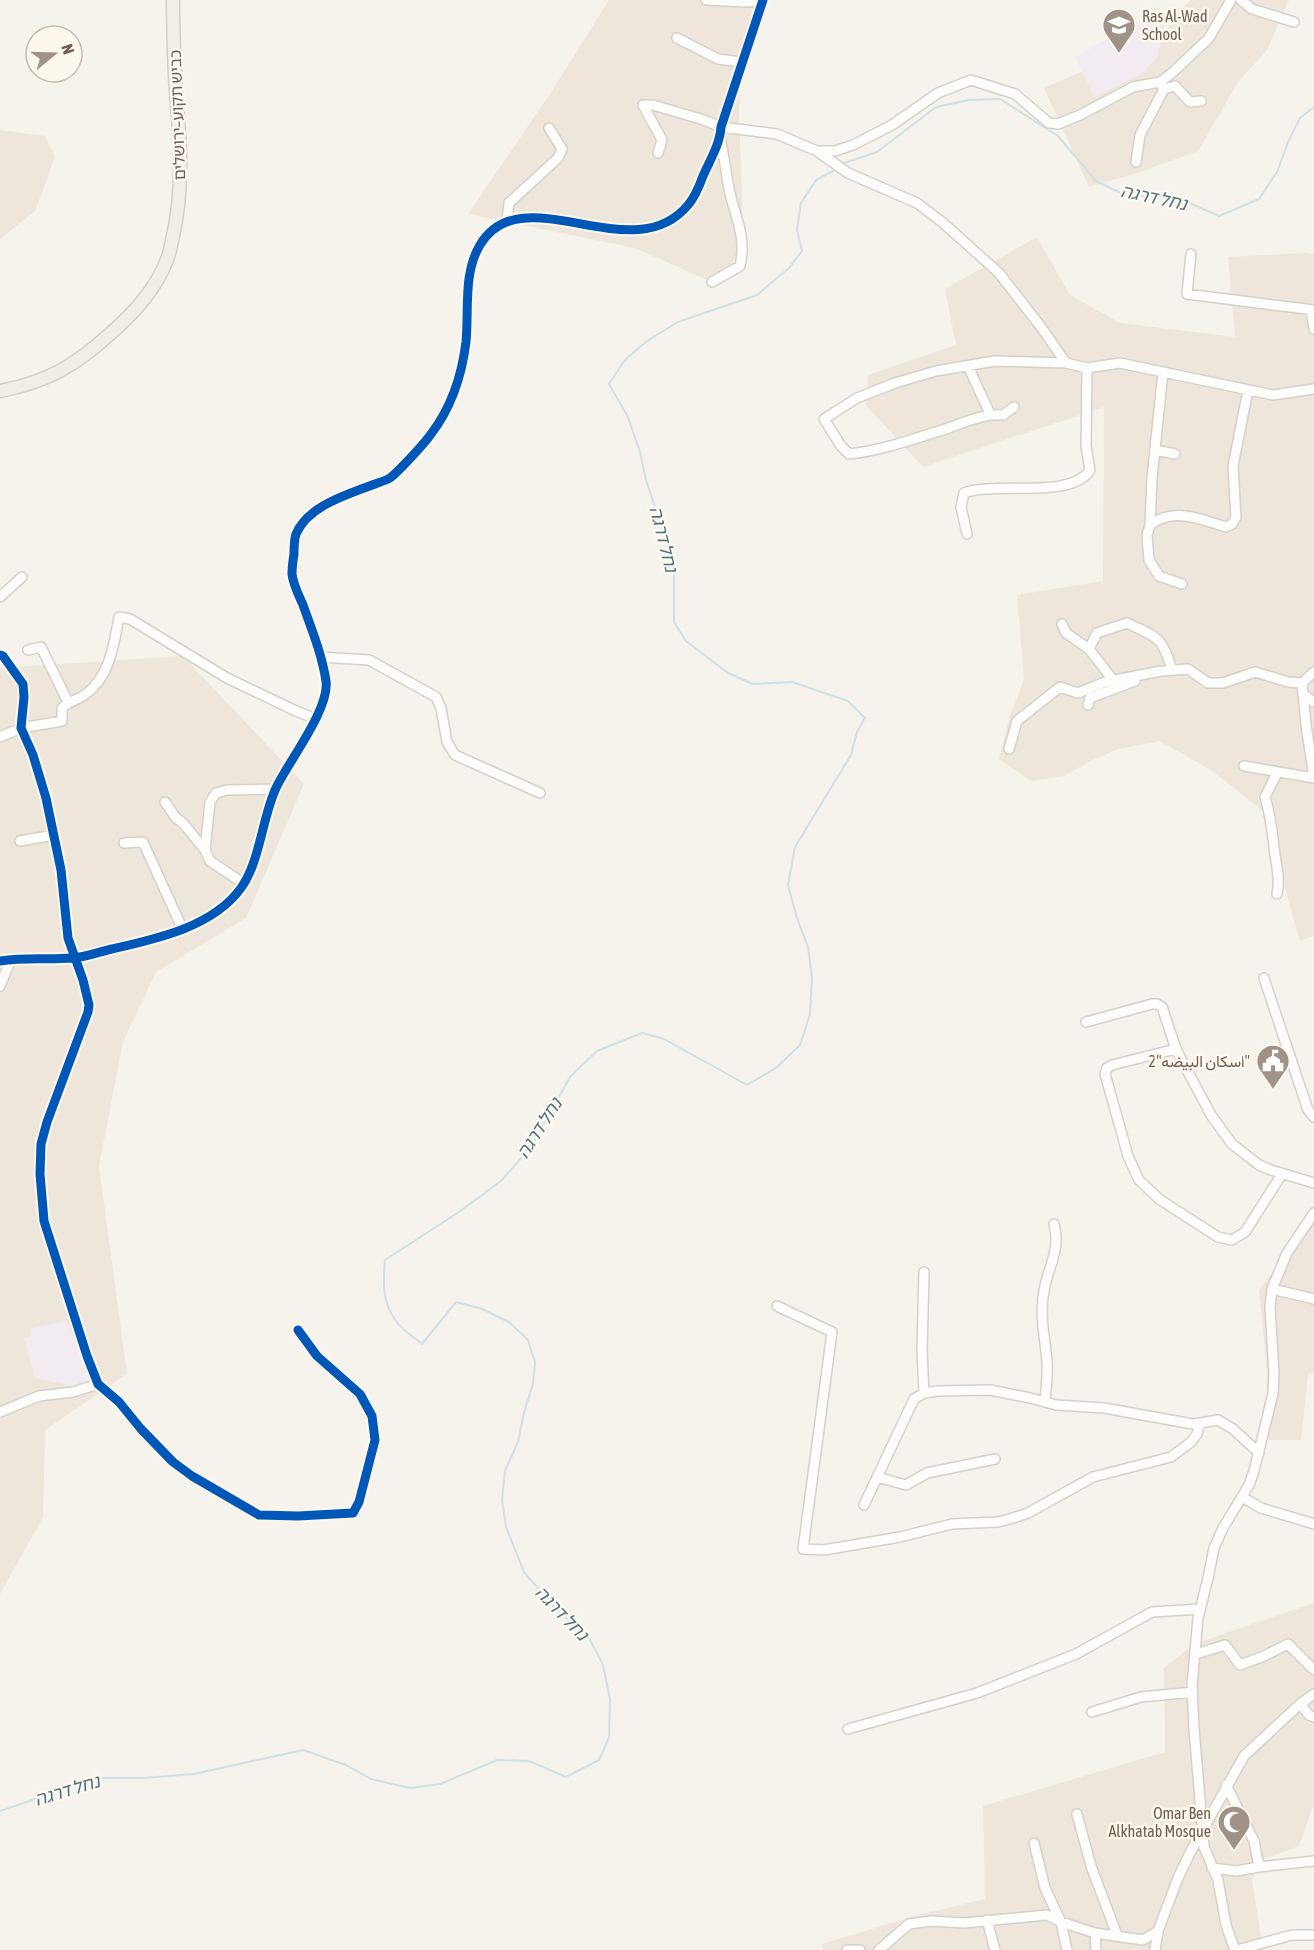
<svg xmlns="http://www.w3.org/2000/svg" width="1314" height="1950" viewBox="0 0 1314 1950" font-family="'Asap Condensed',Vazirmatn,'Noto Sans Hebrew',sans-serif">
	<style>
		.residential { fill: #eee6da }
		.education { fill: #f3ebf2 }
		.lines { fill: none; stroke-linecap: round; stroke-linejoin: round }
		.stream { stroke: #cfe1e4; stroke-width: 2 }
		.minor-casing { stroke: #d5d0ca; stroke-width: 12 }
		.major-casing { stroke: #d4cec7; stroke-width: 15 }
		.minor { stroke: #fefdfc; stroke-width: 9 }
		.major { stroke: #f1eee6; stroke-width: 12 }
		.cycleway-casing { stroke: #fdf8ee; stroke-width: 13 }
		.cycleway { stroke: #0057b8; stroke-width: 9 }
		.labels { text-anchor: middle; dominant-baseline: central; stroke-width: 5; stroke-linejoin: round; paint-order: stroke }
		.poi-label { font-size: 16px; fill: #715e4f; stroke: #fdf8ee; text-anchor: end }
		.street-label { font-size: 16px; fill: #715e4f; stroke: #fdf8ee }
		.water-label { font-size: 18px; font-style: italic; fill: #4b7481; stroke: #fdf8ee }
	</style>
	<rect width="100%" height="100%" fill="#f6f3ec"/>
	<path class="residential" d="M609,0h148l-16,62 -2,52 5,137 -32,31 -77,-34 -167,-34 82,-120z
		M1190,0h99l-22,50 -29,32 -40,69 -61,22 -48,14 -45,-99 117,-51z
		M0,130l45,6 10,21 -20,54 -35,28z
		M1037,237l33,58 50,28 115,14 -7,-80 78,-4 8,1v682l-14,5 -37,-130 -52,-41 -51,-29 -42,8 -25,11 -30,16 -32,5 -32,-22 10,-40 15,-40 -7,-84 86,-14 1,-174 -181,60 -57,-62 2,-30 88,-30 -11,-56z
		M183,656l121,128 -58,134 -90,54 -33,70 -24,124 28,208 -82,56 -2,87 -43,77v-926z
		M1314,1219v154l-6,1 -7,66h-35l1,-69 -8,-81z
		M1314,1603v201l-15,42 -38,14 -9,20 11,70h-440l-1,-6 96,-29 67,-16 -2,-93 182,-54 -1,-84 30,-24z"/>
	<path class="education" d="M1154,13l10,12 -5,26 -5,11 -15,13 -45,22 -19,-40z
		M67,1321l25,60 -21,5 -36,-8 -11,-40 8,-2 -2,-7z"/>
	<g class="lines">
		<path class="stream" d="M841,164l36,-12 59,-45 33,-7 31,-1 58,37 38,45 29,14 36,2 26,5 32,14 40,-17 18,-27 12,-32 11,-22 14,-11
			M0,1811l96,-33h47l51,-4 109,-24 43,15 25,14 39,9 30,-4 57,-24 32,1 37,16 33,-17 10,-23 1,-38 -7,-34 -14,-27 -34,-30 -31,-36 -18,-45 -4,-27 3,-29 13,-29 6,-30 9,-28 2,-22 -7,-22 -19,-18 -27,-13 -26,-7 -34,42c-8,-7 -20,-14 -26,-23 -14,-18 -13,-40 -11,-61l74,-48 42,-31 30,-34 39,-70 27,-26 45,-18 22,6 83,46 29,-17 24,-23 10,-31 2,-36 -4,-31 -11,-29 -9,-33 7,-38 56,-92 6,-23 8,-14 -17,-17 -56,-19 -39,2 -25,-11 -42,-32 -12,-19v-58l-28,-84 -6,-28 -12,-35 -19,-33 16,-24 22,-19 31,-19 79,-27 32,-27 13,-17 -5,-21 4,-27 15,-23 17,-9"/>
		<g class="minor-casing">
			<path id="minor" d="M706,0l39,2 18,-1
				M1241,0l11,9 42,13
				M677,38l41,21 23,3
				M1164,89l11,-3 15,16 11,-1
				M817,151l31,22 69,30 25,19 57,51 42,54 25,36 21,5 33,-5 153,32 41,-6
				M658,153l4,-13 -19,-35h10l51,15 17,7 56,7 40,17h18l18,-6 39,-20 46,-32 33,-13 44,14 34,29 9,1 22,-9 53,-28 27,-5 12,-9 37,-35 22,-38
				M1136,162l4,-27 24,-46 -4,-7
				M507,222l2,-19 49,-45 4,-9 -13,-21
				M1191,254l-4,40 127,16
				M712,282l28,-16c7,-30 -5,-48 -11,-77 -3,-17 -5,-34 -9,-51
				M1311,310l3,19
				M968,366l22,48
				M1163,372l-11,106 -2,47 -3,10 2,25 10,16 23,8
				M1014,407l-11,8c-23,-2 -45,11 -67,17 -28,9 -58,19 -87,22l-8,-8 -17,-27 33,-21 38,-15 41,-12 59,-10 71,2
				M1155,450l20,4
				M1150,525c24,-18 50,-6 76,2l6,-3 4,-7 -3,-51 15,-76
				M967,534l-6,-27 3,-14c30,-12 107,7 126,-23l-4,-24 1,-78
				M0,597l22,-20
				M1062,624l4,9 23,16 24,31
				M1089,649l8,-16 30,-10c30,14 35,13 45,47
				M28,650l13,-3 27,55
				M0,655l3,1 20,28 1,13 -3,31 12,27 13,43 15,72 7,68 15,42 6,25 -1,7 -41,110 -6,22 -1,30 4,47 43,135 11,28 21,18 22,27 32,33 19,14 67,39 39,1 55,-3 6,-11 16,-62 -3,-24 -12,-22 -43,-38 -19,-26
				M321,657l48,3 67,37 5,11 6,34 8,13 85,38
				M1302,683l4,42 8,53
				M1303,694l11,8
				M1088,705l2,-7 45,-17
				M0,737l21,-9 41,-7v-13c7,-7 16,-8 24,-14 24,-18 28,-50 33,-77l11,2 97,59 69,33 20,8
				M1009,749l8,-28 43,-34 18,6 27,-11 56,-11 27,-2 20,14h15l32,-11 33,10 14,1 12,-11
				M1244,766l70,12
				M1277,773l-12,24c7,23 7,36 10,58 2,14 5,25 2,39
				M165,802l11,16 7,5 22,27
				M20,841l34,-6
				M124,843l19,-1 40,88
				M243,883l-33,-22 -5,-11 5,-48 6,-9 11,-3 49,-1
				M0,961c24,-4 49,-1 73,-3 13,-1 26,-6 39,-9 44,-10 101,-22 129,-61 19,-26 21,-70 35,-100 12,-26 54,-79 50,-107 -4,-26 -14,-51 -23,-76 -4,-9 -10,-21 -11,-31 0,-6 1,-14 2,-20 0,-6 0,-14 2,-20 12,-28 50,-39 76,-49 5,-2 13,-4 18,-7 8,-6 35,-35 41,-44 20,-26 31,-60 35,-92 3,-32 -3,-69 14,-97 42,-71 153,27 208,-40 7,-8 11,-18 15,-29 7,-16 17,-32 18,-49l42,-127
				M1264,978l44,132 6,7
				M0,986l11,-27
				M1086,1022l66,-18h5l5,3 14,42 11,21 24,45 21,29 27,21 12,5 43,13
				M1176,1049l-64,16 -5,3 -2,6 23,82 11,24 20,19 59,38 14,3 13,-8 37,-58
				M924,1272l-2,79 2,42
				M1272,1289l42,10
				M777,1306l55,26 -29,217 21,1 76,-13 52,-13 46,-2 15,-4 15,-5 65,-36 78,-20 20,-15 6,-8 3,-10
				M1045,1402c1,-14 3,-27 2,-41 -2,-24 -8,-46 -3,-70 4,-24 17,-41 10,-67
				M0,1412l39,-16 34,-4 25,-8
				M877,1477l29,8 21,-12 68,-14
				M1242,1497l19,11 53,16
				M864,1505l50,-106 10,-6 13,-2 53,-1 40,8 26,7 48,3 83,15 7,1 24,-4 15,9 26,24
				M1196,1654l29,-9 15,20 24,-9 24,-12 26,26
				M1300,1704l9,11 5,2
				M1092,1712l49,-15 52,-5
				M848,1729l129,-36 99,-39 76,-42 48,-3
				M1226,1785l28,56 5,26
				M1077,1814l14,52 26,69
				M1034,1843l11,45 16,34 6,28
				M1212,1868l24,3 23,-4 55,-6
				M987,1920l8,30
				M1095,1933l1,17
				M847,1950h13
				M879,1950l30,-26 22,-3 33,2 83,-8 14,7 34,11 48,7 15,-9 20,-53 12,-25 54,-97 56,-52 14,-10
				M1155,1950l3,-19
				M1235,1950l-9,-25 -8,-45 -14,-33 -10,-118 -2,-43 6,-68 10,-40 6,-30 9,-20 26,-43 5,-14 14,-57 5,-21 1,-19 -4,-67 2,-18 15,-36 27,-40
				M1237,1950l55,-15h22"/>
		</g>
		<g class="major-casing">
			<path id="major" d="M0,391c47,-9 75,-25 111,-58 22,-19 44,-43 55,-71 4,-8 5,-18 7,-26 12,-53 6,-106 2,-159 -1,-25 -2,-51 -2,-77"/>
		</g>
		<use href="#minor" class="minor"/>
		<use href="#major" class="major"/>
		<g class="cycleway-casing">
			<path id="cycleway" d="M0,655l3,1 20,28 1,13 -3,31 12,27 13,43 15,72 7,68 15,42 6,25 -1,7 -41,110 -6,22 -1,30 4,47 43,135 11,28 21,18 22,27 32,33 19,14 67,39 39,1 55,-3 6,-11 16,-62 -3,-24 -12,-22 -43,-38 -19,-26
				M0,961c24,-4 49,-1 73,-3 13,-1 26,-6 39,-9 44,-10 101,-22 129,-61 19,-26 21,-70 35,-100 12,-26 54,-79 50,-107 -4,-26 -14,-51 -23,-76 -4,-9 -10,-21 -11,-31 0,-6 1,-14 2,-20 0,-6 0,-14 2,-20 12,-28 50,-39 76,-49 5,-2 13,-4 18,-7 8,-6 35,-35 41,-44 20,-26 31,-60 35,-92 3,-32 -3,-69 14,-97 42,-71 153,27 208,-40 7,-8 11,-18 15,-29 7,-16 17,-32 18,-49l42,-127"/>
		</g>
		<use href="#cycleway" class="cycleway"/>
	</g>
	<defs>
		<g id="school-pin" transform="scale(1.725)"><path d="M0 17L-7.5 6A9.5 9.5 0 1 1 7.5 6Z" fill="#a09286" stroke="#fdf8ee"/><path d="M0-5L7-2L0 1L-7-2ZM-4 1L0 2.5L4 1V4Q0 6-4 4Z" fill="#fff"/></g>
		<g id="civic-pin" transform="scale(1.725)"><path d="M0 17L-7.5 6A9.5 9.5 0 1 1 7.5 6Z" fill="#a09286" stroke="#fdf8ee"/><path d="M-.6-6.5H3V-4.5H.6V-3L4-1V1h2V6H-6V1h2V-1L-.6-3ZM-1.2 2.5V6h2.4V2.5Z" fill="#fff"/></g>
		<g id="mosque-pin" transform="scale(1.725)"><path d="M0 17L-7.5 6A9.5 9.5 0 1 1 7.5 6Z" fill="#a09286" stroke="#fdf8ee"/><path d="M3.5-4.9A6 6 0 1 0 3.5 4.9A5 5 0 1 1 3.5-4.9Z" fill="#fff"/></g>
	</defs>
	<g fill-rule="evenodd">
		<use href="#school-pin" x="1119" y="25"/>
		<use href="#civic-pin" x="1273" y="1061"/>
		<use href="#mosque-pin" x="1234" y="1822"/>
	</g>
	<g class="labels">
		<g class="poi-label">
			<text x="1142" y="16" text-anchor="start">Ras Al-Wad<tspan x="1142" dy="18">School</tspan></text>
			<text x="1250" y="1061">اسكان البيضه"2"</text>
			<text x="1211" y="1813">Omar Ben<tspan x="1211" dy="18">Alkhatab Mosque</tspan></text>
		</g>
		<g class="street-label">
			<text transform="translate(177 115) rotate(-92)">כביש תקוע–ירושלים</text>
		</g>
		<g class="water-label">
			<text transform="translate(1154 197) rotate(12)">נחל דרגה</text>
			<text transform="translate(664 539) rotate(76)">נחל דרגה</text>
			<text transform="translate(539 1128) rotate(-57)">נחל דרגה</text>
			<text transform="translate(562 1613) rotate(46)">נחל דרגה</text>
			<text transform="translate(67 1790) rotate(-17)">נחל דרגה</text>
		</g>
	</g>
	<g transform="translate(54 54) rotate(71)"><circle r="28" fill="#fdf8ee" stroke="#c5baae" stroke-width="1.5"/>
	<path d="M0-4.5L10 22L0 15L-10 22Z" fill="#a09286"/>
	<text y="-9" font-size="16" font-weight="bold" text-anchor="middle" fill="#715e4f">N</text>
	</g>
</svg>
